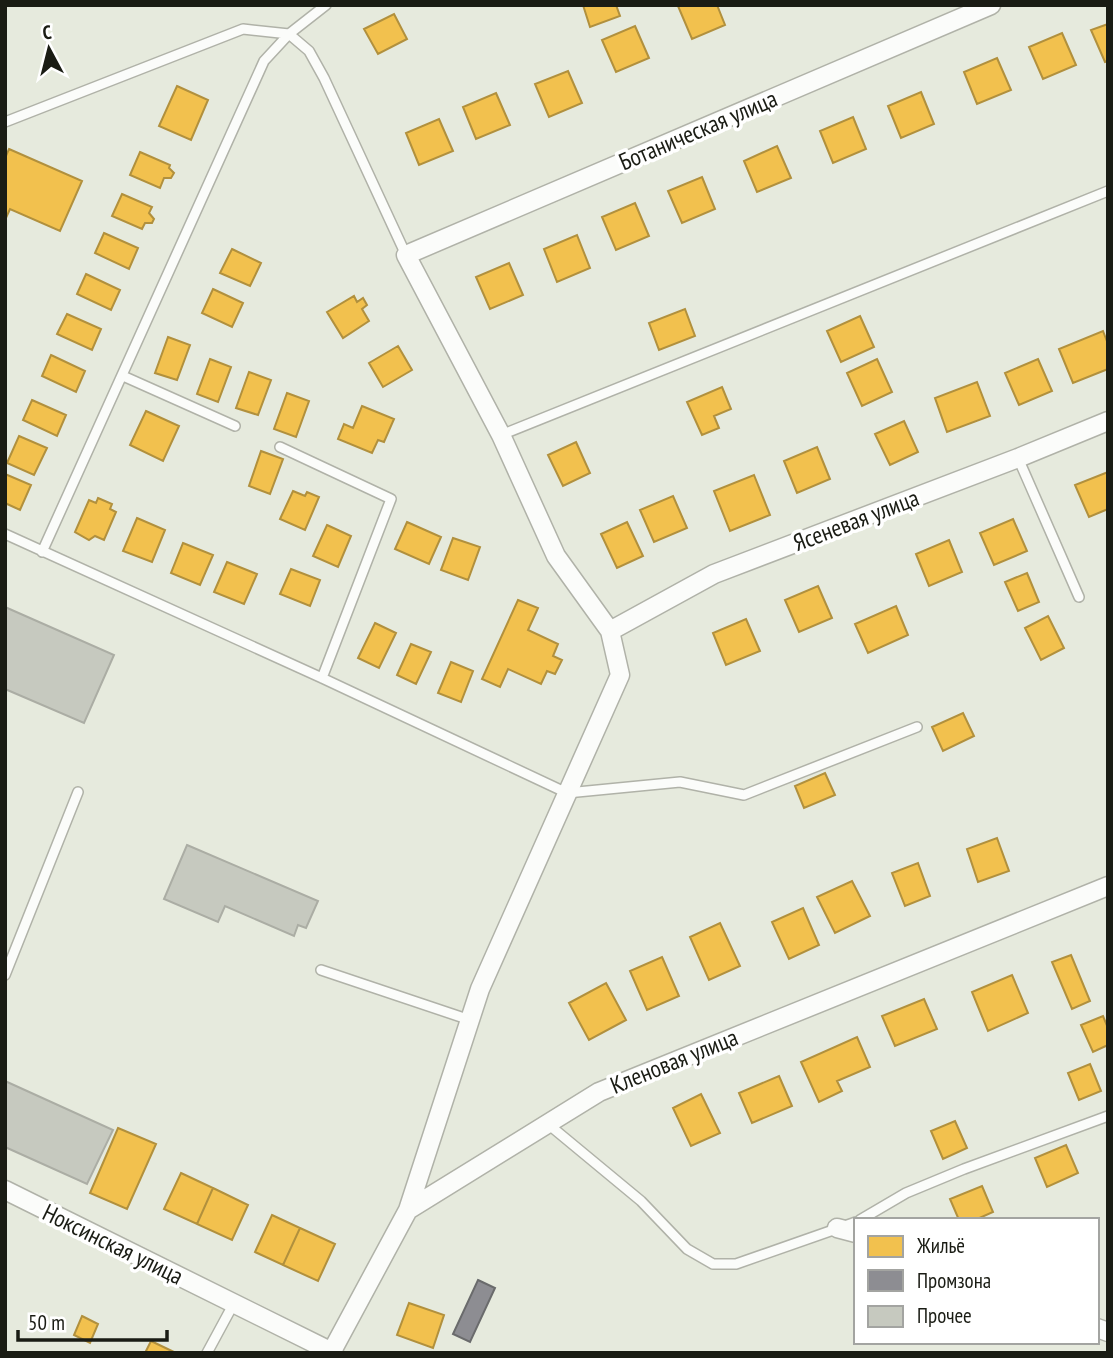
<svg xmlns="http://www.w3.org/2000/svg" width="1113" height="1358" viewBox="0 0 1113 1358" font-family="'PT Sans Narrow',sans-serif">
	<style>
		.homes { fill: #f2c14e; stroke: #b1903d; stroke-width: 2 }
		.industry { fill: #8d8d92; stroke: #6a6b6c; stroke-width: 2 }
		.building { fill: #c6c9bf; stroke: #abada4; stroke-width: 2 }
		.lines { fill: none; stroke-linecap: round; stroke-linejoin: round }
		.lane-casing { stroke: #b0b2a8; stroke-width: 12 }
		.street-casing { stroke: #b0b2a8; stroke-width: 21 }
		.lane { stroke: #fbfcfa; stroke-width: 9 }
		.street { stroke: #fbfcfa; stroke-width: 18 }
		.labels { text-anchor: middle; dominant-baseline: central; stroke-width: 7; stroke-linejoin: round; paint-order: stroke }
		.street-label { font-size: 24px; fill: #1a1c14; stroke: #fff }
	</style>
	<rect width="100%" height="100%" fill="#e6eadd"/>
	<path class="homes" d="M583,5h33l4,11 -30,11z
		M681,5h36l8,20 -33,14 -14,-33z
		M394,14l13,25 -29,15 -14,-25z
		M1108,24v37l-3,1 -14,-32z
		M635,26l14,32 -33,14 -14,-32z
		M1062,33l14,32 -33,14 -14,-32z
		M997,58l14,32 -34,14 -13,-32z
		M568,71l14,32 -33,14 -14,-33z
		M177,86l31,14 -17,40 -32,-14z
		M921,92l13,32 -33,14 -13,-32z
		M496,93l14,32 -34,14 -13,-32z
		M853,117l13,32 -33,14 -13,-32z
		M439,119l14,32 -34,14 -13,-32z
		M777,146l14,32 -34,14 -13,-31z
		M9,149l73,32 -22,50 -50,-22 -5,11v-62z
		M140,152l30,13 -1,3 5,5 -3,5h-7l-4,10 -30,-13z
		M702,177l13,32 -33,14 -14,-32z
		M122,194l30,13 -3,6 5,6 -2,4h-7l-3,6 -30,-13z
		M635,203l14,33 -33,14 -14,-33z
		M104,233l34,15 -9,21 -34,-16z
		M577,235l13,33 -33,14 -13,-33z
		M232,249l29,14 -11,23 -30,-13z
		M509,263l14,32 -33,14 -14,-32z
		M86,274l34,16 -9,20 -34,-16z
		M213,289l30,14 -11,24 -30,-14z
		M354,296l3,6 6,-4 4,7 -5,4 7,12 -26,17 -16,-26z
		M685,309l10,27 -36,14 -10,-27z
		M67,314l34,15 -9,21 -35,-16z
		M860,316l14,31 -33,15 -14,-31z
		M1103,331l5,13v25l-35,14 -14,-34z
		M168,337l22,8 -13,35 -22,-7z
		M398,346l14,24 -29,17 -14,-24z
		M51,355l34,16 -9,21 -34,-16z
		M210,359l21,8 -13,35 -21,-8z
		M877,359l15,33 -30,14 -15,-33z
		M1038,359l14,32 -33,14 -14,-32z
		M249,372l22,8 -13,35 -22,-7z
		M977,382l13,34 -43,16 -12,-34z
		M722,387l9,22 -17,7 5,12 -17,7 -15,-33z
		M287,393l22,8 -13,36 -22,-8z
		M32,400l34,15 -9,21 -34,-16z
		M362,406l32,13 -10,23 -6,-2 -6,13 -34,-14 6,-15 9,4z
		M146,411l33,15 -16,35 -33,-16z
		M904,421l14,31 -28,13 -15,-31z
		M19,436l28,12 -13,27 -27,-12z
		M576,442l14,31 -27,13 -15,-31z
		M817,447l13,32 -33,14 -13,-32z
		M261,451l22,8 -13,35 -21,-8z
		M1108,472v37l-19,8 -14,-32z
		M5,474l26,11 -11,25 -15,-7z
		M754,475l16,40 -40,16 -16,-40z
		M293,491l12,5 2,-4 12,5 -14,33 -25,-11z
		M673,496l14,32 -33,14 -14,-32z
		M98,498l14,6 -2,5 6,3 -12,28 -9,-4 -6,4 -14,-8 14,-32 7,3z
		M137,518l28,12 -13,32 -29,-11z
		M1013,519l14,32 -33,14 -14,-32z
		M407,522l34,15 -12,27 -34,-15z
		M627,522l16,34 -26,12 -16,-34z
		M327,525l24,11 -13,31 -25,-11z
		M453,538l27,9 -12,33 -27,-10z
		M949,540l13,32 -33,14 -13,-32z
		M183,543l30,12 -13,30 -29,-12z
		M227,562l30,12 -13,30 -30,-12z
		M291,569l29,11 -10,26 -30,-12z
		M1027,573l12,29 -21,9 -13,-29z
		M818,586l14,32 -33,14 -14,-32z
		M518,600l20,8 -10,22 30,14 -5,12 9,4 -7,14 -8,-3 -6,13 -33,-15 -8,18 -18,-8z
		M896,606l12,29 -40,18 -13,-29z
		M1048,616l16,32 -23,12 -16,-32z
		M746,619l14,32 -34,14 -13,-32z
		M375,623l21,10 -17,35 -21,-10z
		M411,644l20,8 -15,32 -19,-9z
		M451,662l22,9 -12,31 -23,-9z
		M963,713l11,23 -31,15 -11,-24z
		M825,773l10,22 -31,13 -9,-22z
		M997,838l12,33 -31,11 -11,-33z
		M918,863l12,33 -25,10 -13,-33z
		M852,881l18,35 -35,17 -18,-36z
		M803,908l16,37 -30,14 -17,-37z
		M720,923l20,43 -31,14 -19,-43z
		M1071,955l19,46 -18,8 -20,-47z
		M662,957l17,39 -32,14 -17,-39z
		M1012,975l16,38 -40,18 -16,-39z
		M606,983l20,37 -37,20 -20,-37z
		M924,999l13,30 -42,17 -13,-30z
		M1103,1016l5,12v17l-15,7 -12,-27z
		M857,1037l13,30 -33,14 5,10 -23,11 -18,-40z
		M1090,1064l11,27 -22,9 -11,-27z
		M779,1076l13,30 -40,17 -13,-30z
		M701,1094l19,39 -29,13 -18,-38z
		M955,1121l12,27 -24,11 -12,-28z
		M118,1128l38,16 -29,65 -37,-16z
		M1066,1145l12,28 -31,14 -12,-29z
		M181,1173l32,15 -16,36 -33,-15z
		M982,1186l11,26 -18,8h-16l-9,-21z
		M213,1188l35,17 -16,35 -35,-16z
		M272,1215l28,13 -17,37 -28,-13z
		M300,1228l35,16 -17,37 -35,-16z
		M409,1303l35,12 -11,33 -36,-13z
		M82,1316l16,8 -8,19 -16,-8z
		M151,1341l25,12h-31z"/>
	<path class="industry" d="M478,1280l17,8 -25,54 -17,-8z"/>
	<path class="building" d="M5,607l109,48 -30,68 -79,-34z
		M187,845l131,56 -12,27 -8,-3 -4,11 -69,-30 -7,16 -54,-23z
		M5,1081l108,49 -26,54 -82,-37z"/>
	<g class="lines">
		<g class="lane-casing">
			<path id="lane" d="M5,122l238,-93 46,5 20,17 15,27 82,177
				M123,376l112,50
				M501,435l607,-244
				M280,447l111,52 -69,179
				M1018,458l61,139
				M5,534l317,144 245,115 113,-11 64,13 173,-68
				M42,552l222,-491 25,-27 37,-29
				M321,970l149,50
				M5,975l73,-183
				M548,1124l93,77 46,48 26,15h23l120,-42
				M860,1220l46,-27 58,-24 144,-53
				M207,1353l27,-50"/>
		</g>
		<g class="street-casing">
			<path id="street" d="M610,631l104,-57 304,-116 90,-37
				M5,1190l329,163
				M408,1210l72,-221 140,-314 -10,-44 -54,-75 -55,-121 -95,-180 585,-250
				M837,1228l19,5
				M1097,1328l11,4
				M332,1351l76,-141 191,-118 509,-206"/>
		</g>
		<use href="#lane" class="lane"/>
		<use href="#street" class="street"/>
	</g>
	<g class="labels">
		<g class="street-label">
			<text transform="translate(698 130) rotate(-23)">Ботаническая улица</text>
			<text transform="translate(856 520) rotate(-21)">Ясеневая улица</text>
			<text transform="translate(674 1061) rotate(-22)">Кленовая улица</text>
			<text transform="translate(113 1244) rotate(26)">Ноксинская улица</text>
		</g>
	</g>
	<rect width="1113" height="1358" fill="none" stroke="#1a1c14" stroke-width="14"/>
	<rect x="854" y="1218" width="245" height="126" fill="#ffffff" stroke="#a3a4a1" stroke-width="2"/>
	<rect x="868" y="1236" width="35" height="21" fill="#f2c14e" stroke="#a3a4a1" stroke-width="2"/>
	<text x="917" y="1253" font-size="21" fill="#1a1c14">Жильё</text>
	<rect x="868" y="1270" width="35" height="21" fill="#8d8d92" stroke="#a3a4a1" stroke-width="2"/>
	<text x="917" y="1288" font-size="21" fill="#1a1c14">Промзона</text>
	<rect x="868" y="1306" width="35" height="21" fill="#c6c9bf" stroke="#a3a4a1" stroke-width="2"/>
	<text x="917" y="1323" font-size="21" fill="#1a1c14">Прочее</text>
	<g transform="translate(49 49) rotate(353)" stroke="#ffffff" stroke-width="5" paint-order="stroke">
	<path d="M0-5L12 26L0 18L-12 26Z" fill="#1a1c14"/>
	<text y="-10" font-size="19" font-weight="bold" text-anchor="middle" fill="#1a1c14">С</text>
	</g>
	<path d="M18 1330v10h149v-10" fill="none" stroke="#1a1c14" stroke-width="3.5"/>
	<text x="28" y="1330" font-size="21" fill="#1a1c14" stroke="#ffffff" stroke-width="5" paint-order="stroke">50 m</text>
</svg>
